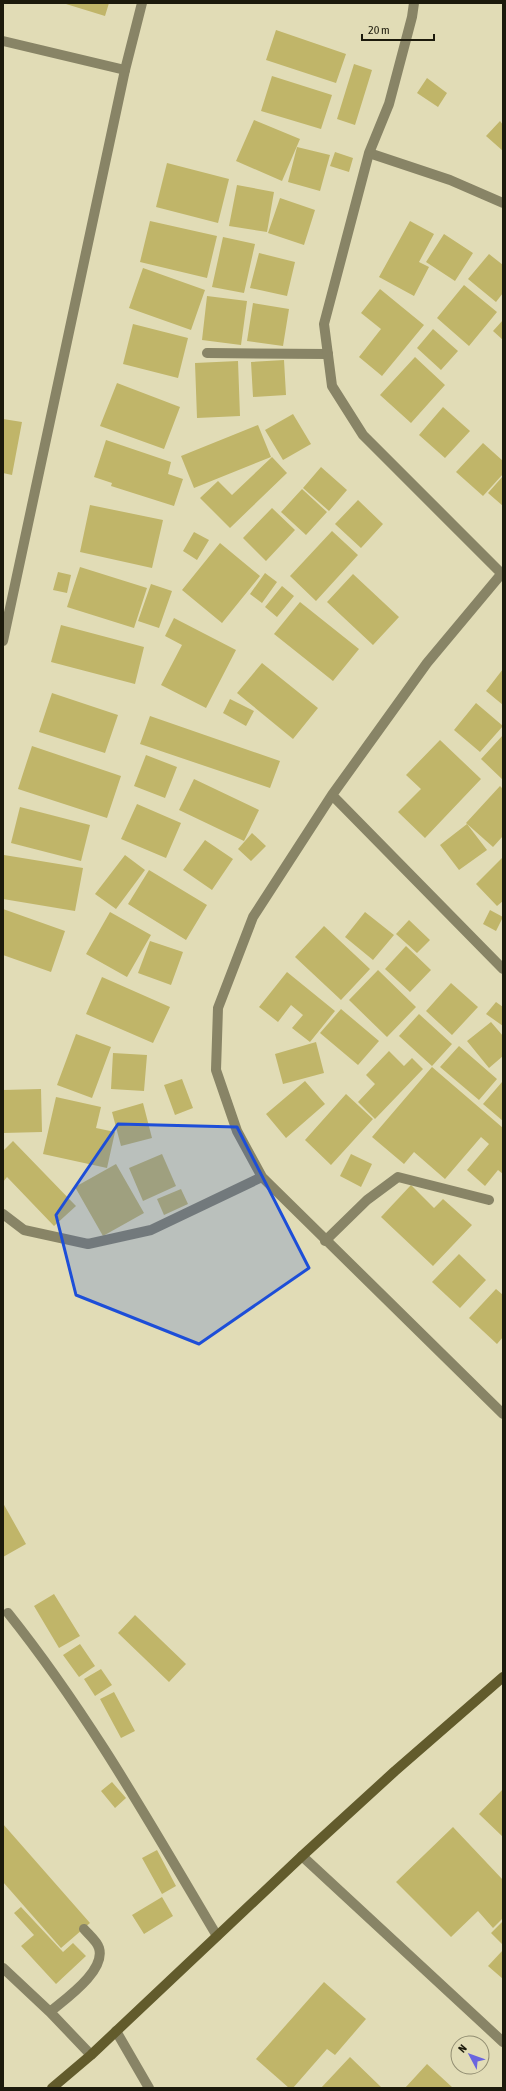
<svg xmlns="http://www.w3.org/2000/svg" width="506" height="2091" viewBox="0 0 506 2091" font-family="'Asap Condensed',sans-serif">
	<style>
		.building { fill: #c0b569 }
		.lines { fill: none; stroke-linecap: round; stroke-linejoin: round }
		.lane { stroke: #888466; stroke-width: 10 }
		.street { stroke: #888466; stroke-width: 10 }
		.secondary { stroke: #625b2c; stroke-width: 10 }
		.marked { fill: #1d4ed8; fill-opacity: 0.2; stroke: #1d4ed8; stroke-width: 3; stroke-linejoin: round }
	</style>
	<rect width="100%" height="100%" fill="#e1dcb6"/>
	<path class="building" d="M67,3h42l-4,13 -39,-12z
		M276,30l70,24 -10,29 -70,-23z
		M354,64l18,6 -17,55 -18,-6z
		M272,76l60,19 -11,34 -60,-18z
		M427,78l20,15 -9,14 -21,-14z
		M254,120l46,19 -18,42 -46,-20z
		M500,121l3,4v26l-17,-15z
		M297,147l33,8 -10,36 -32,-9z
		M335,152l18,6 -4,14 -19,-6z
		M167,163l62,16 -11,44 -62,-16z
		M237,185l37,7 -7,40 -38,-6z
		M280,198l35,12 -11,35 -36,-12z
		M150,221l67,15 -10,42 -67,-16z
		M410,221l24,13 -15,28 10,5 -15,29 -35,-19z
		M444,234l29,19 -18,28 -29,-19z
		M223,237l32,7 -11,49 -32,-6z
		M259,253l36,9 -8,34 -37,-8z
		M489,254l14,11v28l-7,9 -28,-23z
		M143,268l62,22 -14,40 -62,-22z
		M464,285l33,27 -28,34 -32,-28z
		M380,289l44,36 -42,51 -23,-19 22,-28 -20,-16z
		M207,296l40,5 -6,44 -39,-5z
		M253,303l36,6 -6,37 -36,-5z
		M503,320v20l-10,-9z
		M133,324l55,14 -10,40 -55,-14z
		M433,329l25,22 -17,19 -24,-22z
		M415,357l30,28 -34,38 -31,-28z
		M284,360l2,35 -33,2 -2,-35z
		M238,361l2,55 -43,2 -2,-55z
		M117,383l63,24 -16,42 -64,-23z
		M443,407l27,24 -25,27 -26,-23z
		M293,414l18,30 -28,16 -18,-30z
		M3,419l19,3 -10,53 -9,-2z
		M258,425l13,32 -77,31 -13,-32z
		M106,440l65,22 -3,12 15,5 -9,27 -63,-20 1,-3 -18,-6z
		M483,443l20,18v13l-20,22 -27,-24z
		M272,457l15,16 -57,55 -30,-30 18,-17 14,14z
		M321,467l26,23 -18,21 -26,-23z
		M503,476v30l-15,-13z
		M302,489l25,23 -21,23 -25,-23z
		M358,500l25,24 -22,24 -26,-24z
		M90,505l73,15 -11,48 -72,-16z
		M272,508l23,22 -29,31 -23,-23z
		M332,531l26,24 -42,46 -26,-25z
		M194,532l15,8 -12,20 -14,-9z
		M220,543l40,33 -38,47 -40,-33z
		M80,567l67,21 -13,40 -67,-21z
		M58,572l13,3 -4,18 -14,-3z
		M265,573l12,9 -15,21 -12,-9z
		M353,574l46,43 -26,28 -46,-43z
		M151,584l21,7 -13,37 -21,-7z
		M282,586l12,10 -17,21 -12,-10z
		M300,602l59,47 -26,32 -59,-47z
		M174,618l62,32 -30,58 -45,-23 21,-40 -17,-9z
		M61,625l83,22 -9,37 -84,-22z
		M262,663l56,45 -25,31 -56,-46z
		M503,669v36l-17,-14z
		M52,693l66,22 -13,38 -66,-21z
		M230,699l24,12 -8,15 -23,-13z
		M476,703l27,23 -23,26 -26,-22z
		M150,716l130,45 -10,27 -130,-44z
		M503,735v45l-22,-21z
		M440,740l41,39 -56,59 -27,-26 23,-23 -15,-14z
		M32,746l89,30 -14,42 -89,-29z
		M146,755l31,12 -12,31 -31,-12z
		M194,779l65,31 -15,31 -65,-31z
		M500,786l3,3v47l-10,11 -27,-24z
		M137,804l44,19 -15,35 -45,-19z
		M20,807l70,18 -9,36 -70,-18z
		M467,824l20,26 -28,20 -19,-25z
		M252,833l14,13 -15,15 -13,-12z
		M205,840l28,19 -21,31 -29,-20z
		M4,855l79,13 -8,43 -72,-12z
		M125,855l20,15 -29,39 -21,-15z
		M502,858l1,43 -6,5 -21,-22z
		M149,870l58,35 -21,35 -58,-36z
		M3,909l62,22 -14,41 -48,-17z
		M490,910l13,7 -7,14 -13,-7z
		M110,912l41,23 -24,42 -41,-23z
		M365,912l29,23 -21,25 -28,-23z
		M409,920l21,20 -13,13 -21,-19z
		M324,926l46,43 -29,31 -46,-43z
		M150,941l33,11 -12,33 -33,-12z
		M406,946l25,24 -21,22 -25,-23z
		M378,970l38,37 -29,30 -38,-37z
		M287,972l48,39 -25,31 -18,-14 11,-13 -12,-10 -13,17 -19,-15z
		M102,977l68,30 -17,36 -67,-29z
		M451,983l27,24 -26,28 -26,-24z
		M496,1002l7,5v19l-17,-12z
		M341,1009l38,32 -21,24 -38,-32z
		M419,1014l33,30 -20,22 -33,-30z
		M491,1022l12,14v20l-14,12 -22,-27z
		M76,1034l35,13 -19,51 -35,-13z
		M316,1042l8,31 -41,11 -8,-30z
		M459,1046l38,33 -18,21 -39,-33z
		M389,1051l15,15 8,-8 11,11 -48,50 -17,-17 17,-18 -9,-9z
		M113,1053l34,2 -3,36 -33,-2z
		M432,1067l71,61v46l-5,-4 -13,16 -18,-16 22,-26 -8,-7 -36,42 -31,-27 -10,12 -32,-27z
		M182,1079l11,29 -18,7 -11,-30z
		M305,1081l20,23 -39,34 -20,-24z
		M502,1082l1,1v38l-20,-17z
		M41,1089l1,43 -39,1v-43z
		M346,1094l27,25 -42,46 -26,-25z
		M56,1097l45,10 -5,21 19,4 -8,36 -64,-14z
		M143,1103l9,35 -31,8 -9,-34z
		M13,1141l63,65 -22,20 -47,-49 -4,5v-31z
		M162,1154l14,32 -33,15 -14,-33z
		M351,1154l21,10 -11,23 -21,-11z
		M116,1164l28,49 -41,23 -28,-49z
		M411,1185l23,23 9,-9 29,26 -39,41 -52,-49z
		M181,1189l7,15 -24,11 -7,-16z
		M459,1254l27,26 -26,28 -28,-26z
		M496,1289l7,6v42l-6,7 -28,-26z
		M3,1503l23,41 -23,13z
		M54,1594l26,42 -21,12 -25,-42z
		M135,1615l51,49 -17,18 -51,-49z
		M80,1644l15,22 -16,11 -16,-22z
		M101,1669l11,16 -17,11 -11,-17z
		M114,1692l21,39 -14,7 -21,-39z
		M112,1782l14,16 -11,10 -14,-17z
		M503,1789v48l-24,-23z
		M3,1824l87,99 -29,25 -58,-66z
		M453,1827l50,53v38l-10,10 -15,-17 -27,26 -55,-55z
		M157,1850l19,36 -14,8 -20,-36z
		M162,1897l11,19 -29,18 -12,-19z
		M21,1907l42,45 10,-9 13,13 -30,28 -35,-38 13,-11 -20,-22z
		M503,1921v24l-12,-12z
		M503,1950v29l-15,-13z
		M324,1982l42,37 -31,36 -8,-6 -34,39h-4l-33,-29z
		M350,2057l31,30 -1,1h-59z
		M427,2064l26,24h-48z"/>
	<g class="lines">
		<path class="lane" d="M3,41l122,29
			M207,353l121,1
			M325,1241l42,-41 31,-23 91,23
			M8,1613c80,100 143,212 209,323
			M3,1968l47,44 41,43
			M50,2012c15,-13 56,-41 49,-64 -2,-7 -11,-14 -15,-19
			M116,2031l33,57"/>
		<path class="street" d="M414,3l-2,14 -23,87 -20,49 -45,171 8,62 31,49 139,139
			M369,153l81,27 53,23
			M503,572l-76,91 -95,132 -79,122 -35,91 -2,62 21,61 25,46 241,237
			M3,641l122,-571 17,-67
			M332,795l171,174
			M3,1214l21,16 64,14 63,-14 111,-53
			M302,1856l201,186"/>
		<path class="secondary" d="M52,2088l39,-33 211,-199 93,-85 108,-94"/>
	</g>
	<path class="marked" d="M118,1124l119,3 72,141 -110,76 -123,-49 -20,-80z"/>
	<rect width="506" height="2091" fill="none" stroke="#1c1a0c" stroke-width="8"/>
	<g transform="translate(470 2055) rotate(311)"><circle r="19" fill="#e1dcb6" stroke="#928e72"/>
	<path d="M0-3L7 15L0 10L-7 15Z" fill="#6a65df"/>
	<text y="-6" font-size="11" font-weight="bold" text-anchor="middle" fill="#1c1a0c">N</text>
	</g>
	<path d="M362 34v6h72v-6" fill="none" stroke="#1c1a0c" stroke-width="2"/>
	<text x="368" y="34" font-size="12" fill="#1c1a0c" stroke="#e1dcb6" stroke-width="3" paint-order="stroke">20 m</text>
</svg>
